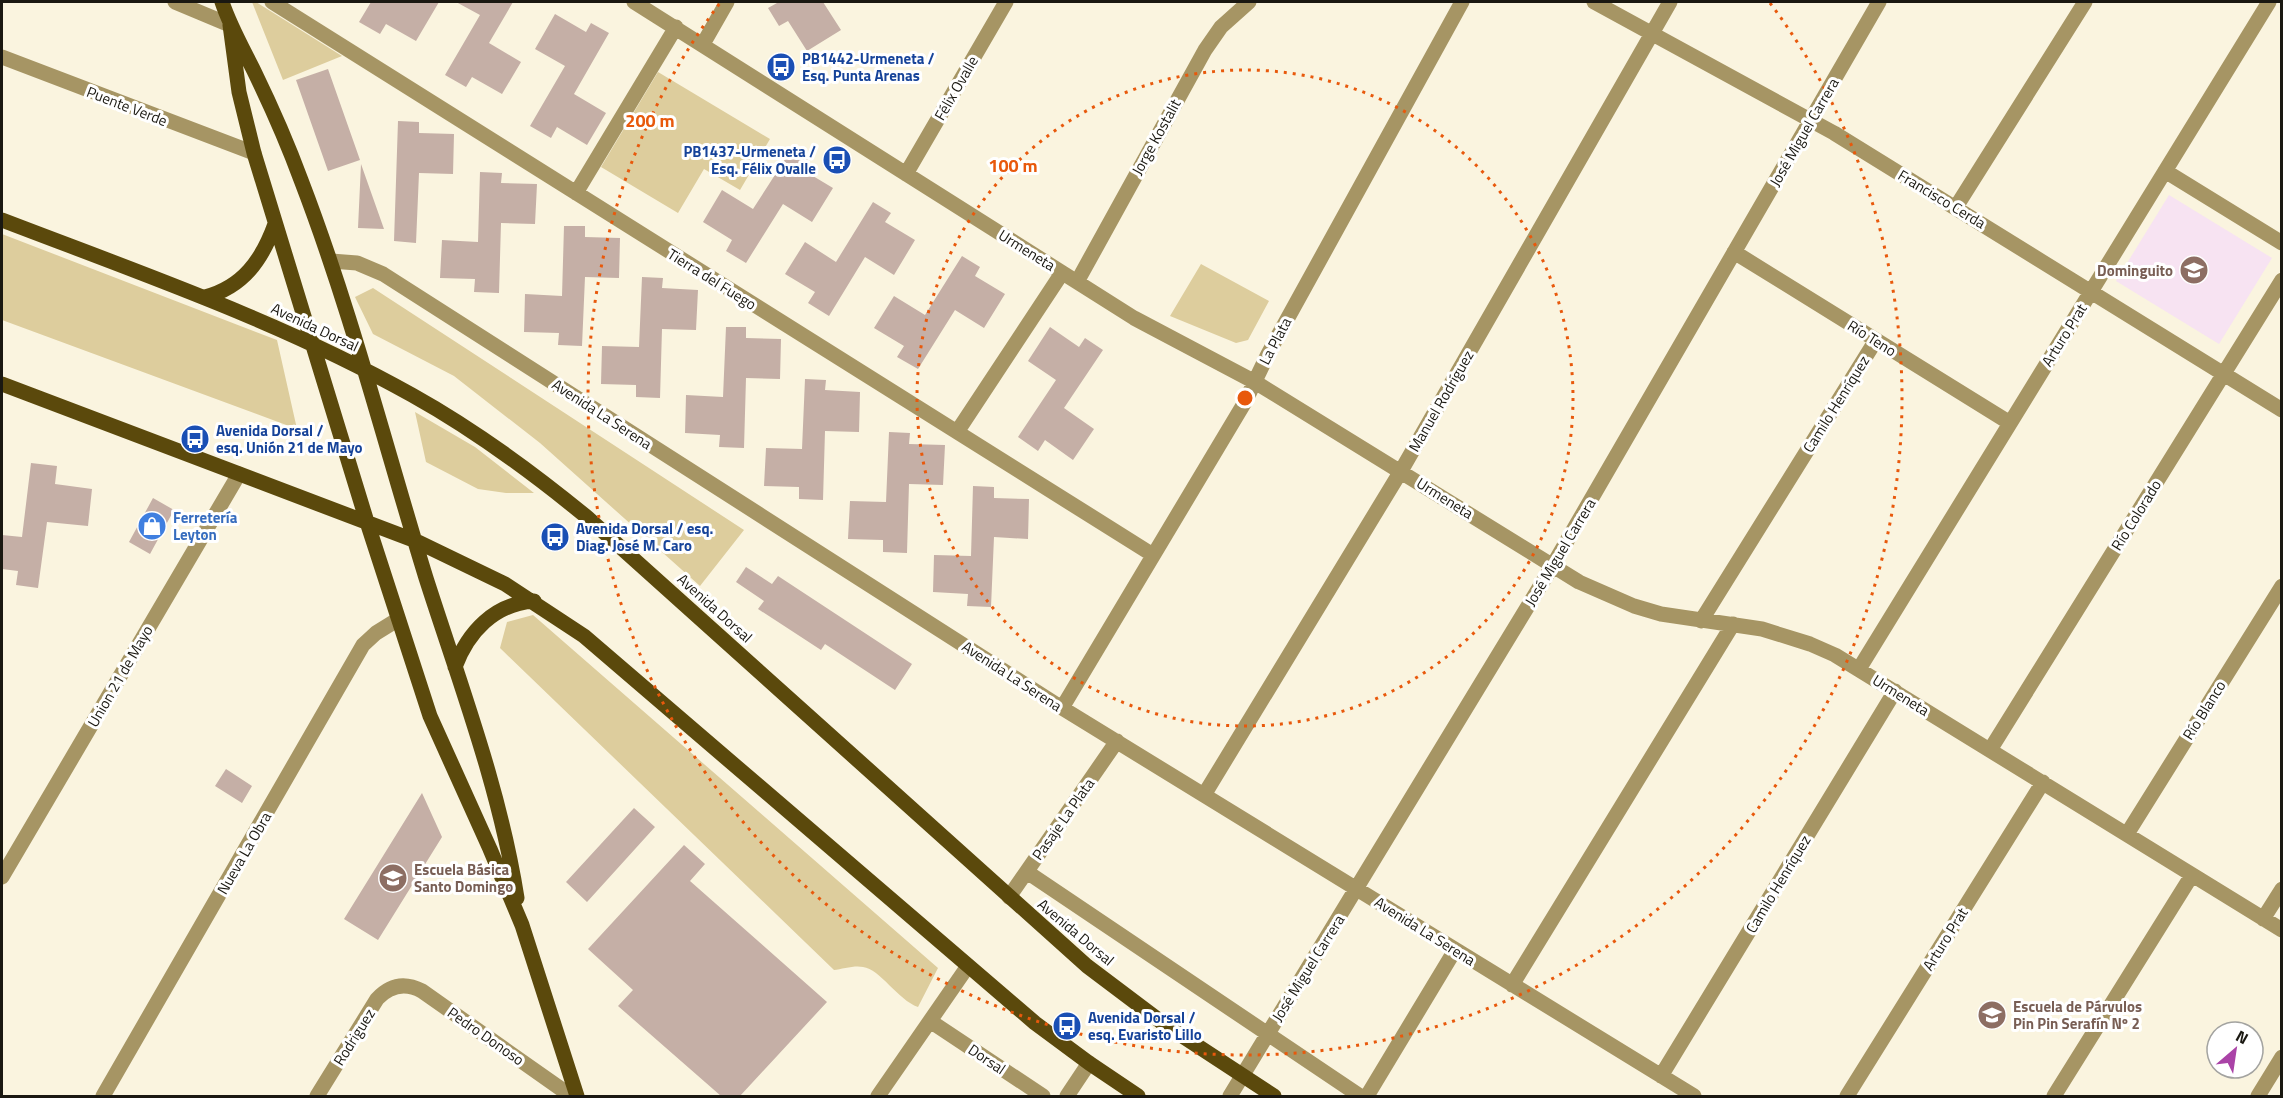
<svg xmlns="http://www.w3.org/2000/svg" width="2283" height="1098" viewBox="0 0 2283 1098" font-family="'Titillium Web',sans-serif">
	<style>
		.education { fill: #f7e3f2 }
		.green { fill: #ddcd9d }
		.building { fill: #c5afa6 }
		.lines { fill: none; stroke-linecap: round; stroke-linejoin: round }
		.minor { stroke: #a69564; stroke-width: 15 }
		.major { stroke: #5b490c; stroke-width: 15 }
		.ring { fill: none; stroke: #e8590c; stroke-width: 3; stroke-dasharray: 3 6 }
		.labels { text-anchor: middle; dominant-baseline: central; stroke-width: 6; stroke-linejoin: round; paint-order: stroke }
		.transit-label { font-size: 15px; font-weight: bold; fill: #164399; stroke: #fff; text-anchor: start }
		.street-label { font-size: 15px; fill: #1a1811; stroke: #fff }
		.education-label { font-size: 15px; font-weight: bold; fill: #785e54; stroke: #fff; text-anchor: start }
		.shop-label { font-size: 15px; font-weight: bold; fill: #366cbe; stroke: #fff; text-anchor: start }
		.centre { fill: #e8590c; stroke: #fff; stroke-width: 3 }
		.ring-label { font-size: 18px; text-anchor: middle; font-weight: bold; fill: #e8590c; stroke: #fff; stroke-width: 6; stroke-linejoin: round; paint-order: stroke }
	</style>
	<rect width="100%" height="100%" fill="#faf4df"/>
	<path class="education" d="M2169,195l103,63 -53,86 -103,-63z"/>
	<path class="green" d="M252,2h4l86,54 -59,24z
		M658,72l112,67 -30,51 -36,-21 -26,44 -77,-46z
		M2,234l275,106 20,89 -295,-109z
		M1201,264l68,37 -21,39 -12,3 -66,-27z
		M373,288l371,242 -44,56 -160,-143 -86,-67 -81,-42 -18,-37z
		M415,412l60,35 59,46h-28l-28,-4 -52,-27z
		M533,615l405,353 -20,39c-20,-7 -38,-38 -55,-40 -8,-2 -21,2 -29,3l-334,-322 7,-26z"/>
	<path class="building" d="M371,2h68l-23,39 -30,-17 -6,10 -21,-12z
		M456,2h57l-24,41 32,19 -19,32 -30,-17 -6,10 -21,-12 35,-60z
		M776,2h47l18,28 -34,21 -19,-30 -9,5 -11,-18 9,-5z
		M555,14l31,18 5,-9 18,10 -35,61 32,19 -19,32 -30,-18 -6,11 -21,-12 35,-60 -30,-17z
		M328,69l32,91 -32,11 -32,-91z
		M398,121l21,1v11l35,1 -1,40 -34,-1 -3,70 -22,-2z
		M791,150l17,10 -5,10 30,18 -21,34 -29,-18 -37,59 -20,-12 6,-11 -29,-18 19,-32 31,19z
		M361,164l23,65 -26,-1z
		M480,172l22,1 -1,10 36,1 -2,40 -34,-1 -2,70 -25,-1 1,-13 -35,-1 2,-38 36,2z
		M873,202l18,11 -6,9 30,18 -21,35 -29,-18 -36,59 -21,-13 7,-11 -30,-18 20,-32 31,20z
		M564,226h21v11l35,1 -1,40 -34,-1 -3,69 -24,-1 1,-12 -35,-1 1,-38 37,2z
		M962,256l18,11 -5,9 30,18 -21,34 -29,-18 -37,59 -21,-12 7,-11 -30,-18 20,-32 31,19z
		M642,277l21,1 -1,10 36,2 -2,40 -34,-1 -2,69 -24,-1v-12l-35,-1 1,-38 37,1z
		M726,327h20v11l35,1 -1,40 -34,-1 -2,70 -25,-1 1,-12 -35,-2 1,-38 37,2z
		M1050,327l29,20 6,-9 18,12 -39,58 30,21 -21,31 -28,-20 -7,11 -20,-14 38,-57 -28,-19z
		M805,379l21,1 -1,10 35,2 -1,40 -34,-1 -2,69 -24,-1v-12l-35,-1 2,-38 36,1z
		M889,432l21,1 -1,11 36,1 -2,40 -34,-1 -2,69 -24,-1v-12l-35,-1 2,-38 36,1z
		M31,463l26,3 -2,18 37,5 -4,37 -41,-4 -9,66 -22,-3 2,-14 -16,-2v-34l20,2z
		M973,486l21,1v11l35,1 -1,40 -34,-2 -3,70 -24,-1 1,-12 -35,-2 1,-37 37,1z
		M153,498l21,12 -24,44 -21,-12z
		M746,567l26,17 6,-8 134,88 -17,26 -70,-46 -4,6 -63,-41 6,-8 -28,-19z
		M226,769l26,17 -10,17 -27,-17z
		M422,793l20,44 -64,103 -34,-21z
		M634,808l21,19 -68,75 -21,-20z
		M684,845l21,19 -15,17 137,121 -87,94h-19l-103,-90 15,-16 -45,-41z"/>
	<g class="lines">
		<path class="minor" d="M175,2l55,23
			M272,2l881,553
			M634,2l500,316 121,64 324,200 55,24 27,8 101,15 48,15 25,11 447,275
			M1594,2l240,131 448,277
			M703,44l24,-42
			M2,57l252,96
			M2165,171l117,72
			M906,174l100,-172
			M576,193l100,-166
			M1956,207l129,-205
			M1734,252l276,171
			M331,261l26,2 26,11 679,434 632,388
			M1077,282l128,-232 16,-23 28,-25
			M957,432l105,-159
			M1701,621l175,-281
			M1859,669l410,-667
			M1062,708l183,-306 23,-48 194,-352
			M1990,750l292,-470
			M1204,795l197,-324 269,-469
			M2127,834l155,-248
			M1027,872l333,224
			M2,877l237,-403
			M1009,897l108,-156
			M2263,919l19,-30
			M1512,985l221,-361
			M930,1021l113,75
			M1661,1076l234,-385
			M103,1096l260,-451 13,-12 21,-13
			M317,1096l60,-97c13,-14 28,-17 45,-8l149,105
			M878,1096l90,-130
			M1067,1096l22,-33
			M1230,1096l323,-531 326,-563
			M1367,1096l88,-146
			M1847,1096l196,-314
			M2054,1096l138,-221
			M2258,1096l24,-39"/>
		<path class="major" d="M222,2c8,24 20,45 32,69 17,35 33,71 47,109 50,130 84,265 125,398 34,106 74,211 91,320
			M230,25l9,67 15,61 113,369 63,194 60,133 32,76 55,171
			M2,220c138,53 280,102 410,175 63,35 120,77 176,123l499,448 77,58 110,72
			M205,297c38,-10 57,-37 70,-73
			M2,384l414,157 89,43 79,52 451,387 54,40 49,33
			M455,667c13,-35 39,-63 79,-66"/>
	</g>
	<g class="ring">
		<circle cx="1245" cy="398" r="328"/>
		<path d="M1770 3A657 657 0 1 1 720 3"/>
	</g>
	<defs>
		<g id="bus-disc" transform="scale(1.5)"><circle r="9.5" fill="#1a4fb4" stroke="#fff"/><path d="M-5-6H5V4H4V6H2V4H-2V6H-4V4H-5ZM-3.5-4V0h7V-4ZM-3.5 1.2v1.5H-2V1.2ZM2 1.2v1.5H3.5V1.2Z" fill="#fff"/></g>
		<g id="school-disc" transform="scale(1.5)"><circle r="9.5" fill="#8d6e63" stroke="#fff"/><path d="M0-5L7-2L0 1L-7-2ZM-4 1L0 2.5L4 1V4Q0 6-4 4Z" fill="#fff"/></g>
		<g id="shop-disc" transform="scale(1.5)"><circle r="9.5" fill="#3f7fe0" stroke="#fff"/><path d="M-5-2.5h2.3a2.7 3.5 0 0 1 5.4 0H5L5.5 6h-11ZM-1.5-2.5h3a1.5 2.3 0 0 0-3 0Z" fill="#fff"/></g>
	</defs>
	<g fill-rule="evenodd">
		<use href="#bus-disc" x="781" y="67"/>
		<use href="#bus-disc" x="837" y="160"/>
		<use href="#school-disc" x="2194" y="270"/>
		<use href="#bus-disc" x="195" y="439"/>
		<use href="#shop-disc" x="152" y="526"/>
		<use href="#bus-disc" x="555" y="537"/>
		<use href="#school-disc" x="393" y="878"/>
		<use href="#school-disc" x="1992" y="1015"/>
		<use href="#bus-disc" x="1067" y="1026"/>
	</g>
	<g class="labels">
		<g class="transit-label">
			<text x="802" y="58">PB1442-Urmeneta /<tspan x="802" dy="17">Esq. Punta Arenas</tspan></text>
			<text x="816" y="151" text-anchor="end">PB1437-Urmeneta /<tspan x="816" dy="17">Esq. Félix Ovalle</tspan></text>
			<text x="216" y="430">Avenida Dorsal /<tspan x="216" dy="17">esq. Unión 21 de Mayo</tspan></text>
			<text x="576" y="528">Avenida Dorsal / esq.<tspan x="576" dy="17">Diag. José M. Caro</tspan></text>
			<text x="1088" y="1017">Avenida Dorsal /<tspan x="1088" dy="17">esq. Evaristo Lillo</tspan></text>
		</g>
		<g class="street-label">
			<text transform="translate(956 88) rotate(-60)">Félix Ovalle</text>
			<text transform="translate(127 106) rotate(21)">Puente Verde</text>
			<text transform="translate(1804 132) rotate(-60)">José Miguel Carrera</text>
			<text transform="translate(1156 137) rotate(-61)">Jorge Kostalit</text>
			<text transform="translate(1942 199) rotate(31)">Francisco Cerda</text>
			<text transform="translate(1027 250) rotate(32)">Urmeneta</text>
			<text transform="translate(712 279) rotate(32)">Tierra del Fuego</text>
			<text transform="translate(315 327) rotate(25)">Avenida Dorsal</text>
			<text transform="translate(2064 335) rotate(-58)">Arturo Prat</text>
			<text transform="translate(1872 338) rotate(32)">Río Teno</text>
			<text transform="translate(1275 341) rotate(-62)">La Plata</text>
			<text transform="translate(1441 401) rotate(-60)">Manuel Rodríguez</text>
			<text transform="translate(1836 404) rotate(-58)">Camilo Henríquez</text>
			<text transform="translate(602 414) rotate(33)">Avenida La Serena</text>
			<text transform="translate(1445 498) rotate(32)">Urmeneta</text>
			<text transform="translate(2136 515) rotate(-58)">Río Colorado</text>
			<text transform="translate(1560 552) rotate(-59)">José Miguel Carrera</text>
			<text transform="translate(715 608) rotate(42)">Avenida Dorsal</text>
			<text transform="translate(120 676) rotate(-60)">Union 21 de Mayo</text>
			<text transform="translate(1012 676) rotate(33)">Avenida La Serena</text>
			<text transform="translate(1901 695) rotate(32)">Urmeneta</text>
			<text transform="translate(2204 710) rotate(-58)">Río Blanco</text>
			<text transform="translate(1063 819) rotate(-55)">Pasaje La Plata</text>
			<text transform="translate(244 853) rotate(-60)">Nueva La Obra</text>
			<text transform="translate(1778 884) rotate(-59)">Camilo Henríquez</text>
			<text transform="translate(1425 931) rotate(32)">Avenida La Serena</text>
			<text transform="translate(1076 932) rotate(40)">Avenida Dorsal</text>
			<text transform="translate(1945 939) rotate(-58)">Arturo Prat</text>
			<text transform="translate(1308 968) rotate(-58)">José Miguel Carrera</text>
			<text transform="translate(486 1036) rotate(35)">Pedro Donoso</text>
			<text transform="translate(354 1037) rotate(-58)">Rodriguez</text>
			<text transform="translate(987 1059) rotate(34)">Dorsal</text>
		</g>
		<g class="education-label">
			<text x="2173" y="270" text-anchor="end">Dominguito</text>
			<text x="414" y="869">Escuela Básica<tspan x="414" dy="17">Santo Domingo</tspan></text>
			<text x="2013" y="1006">Escuela de Párvulos<tspan x="2013" dy="17">Pin Pin Serafín Nº 2</tspan></text>
		</g>
		<g class="shop-label">
			<text x="173" y="517">Ferretería<tspan x="173" dy="17">Leyton</tspan></text>
		</g>
	</g>
	<circle cx="1245" cy="398" r="9" class="centre"/>
	<g class="ring-label">
		<text x="650" y="127">200 m</text>
		<text x="1013" y="172">100 m</text>
	</g>
	<rect width="2283" height="1098" fill="none" stroke="#1a1811" stroke-width="6"/>
	<g transform="translate(2235 1050) rotate(29)"><circle r="28" fill="#ffffff" stroke="#a3a3a0" stroke-width="1.5"/>
	<path d="M0-4.5L10 22L0 15L-10 22Z" fill="#aa43a7"/>
	<text y="-9" font-size="16" font-weight="bold" text-anchor="middle" fill="#1a1811">N</text>
	</g>
</svg>
